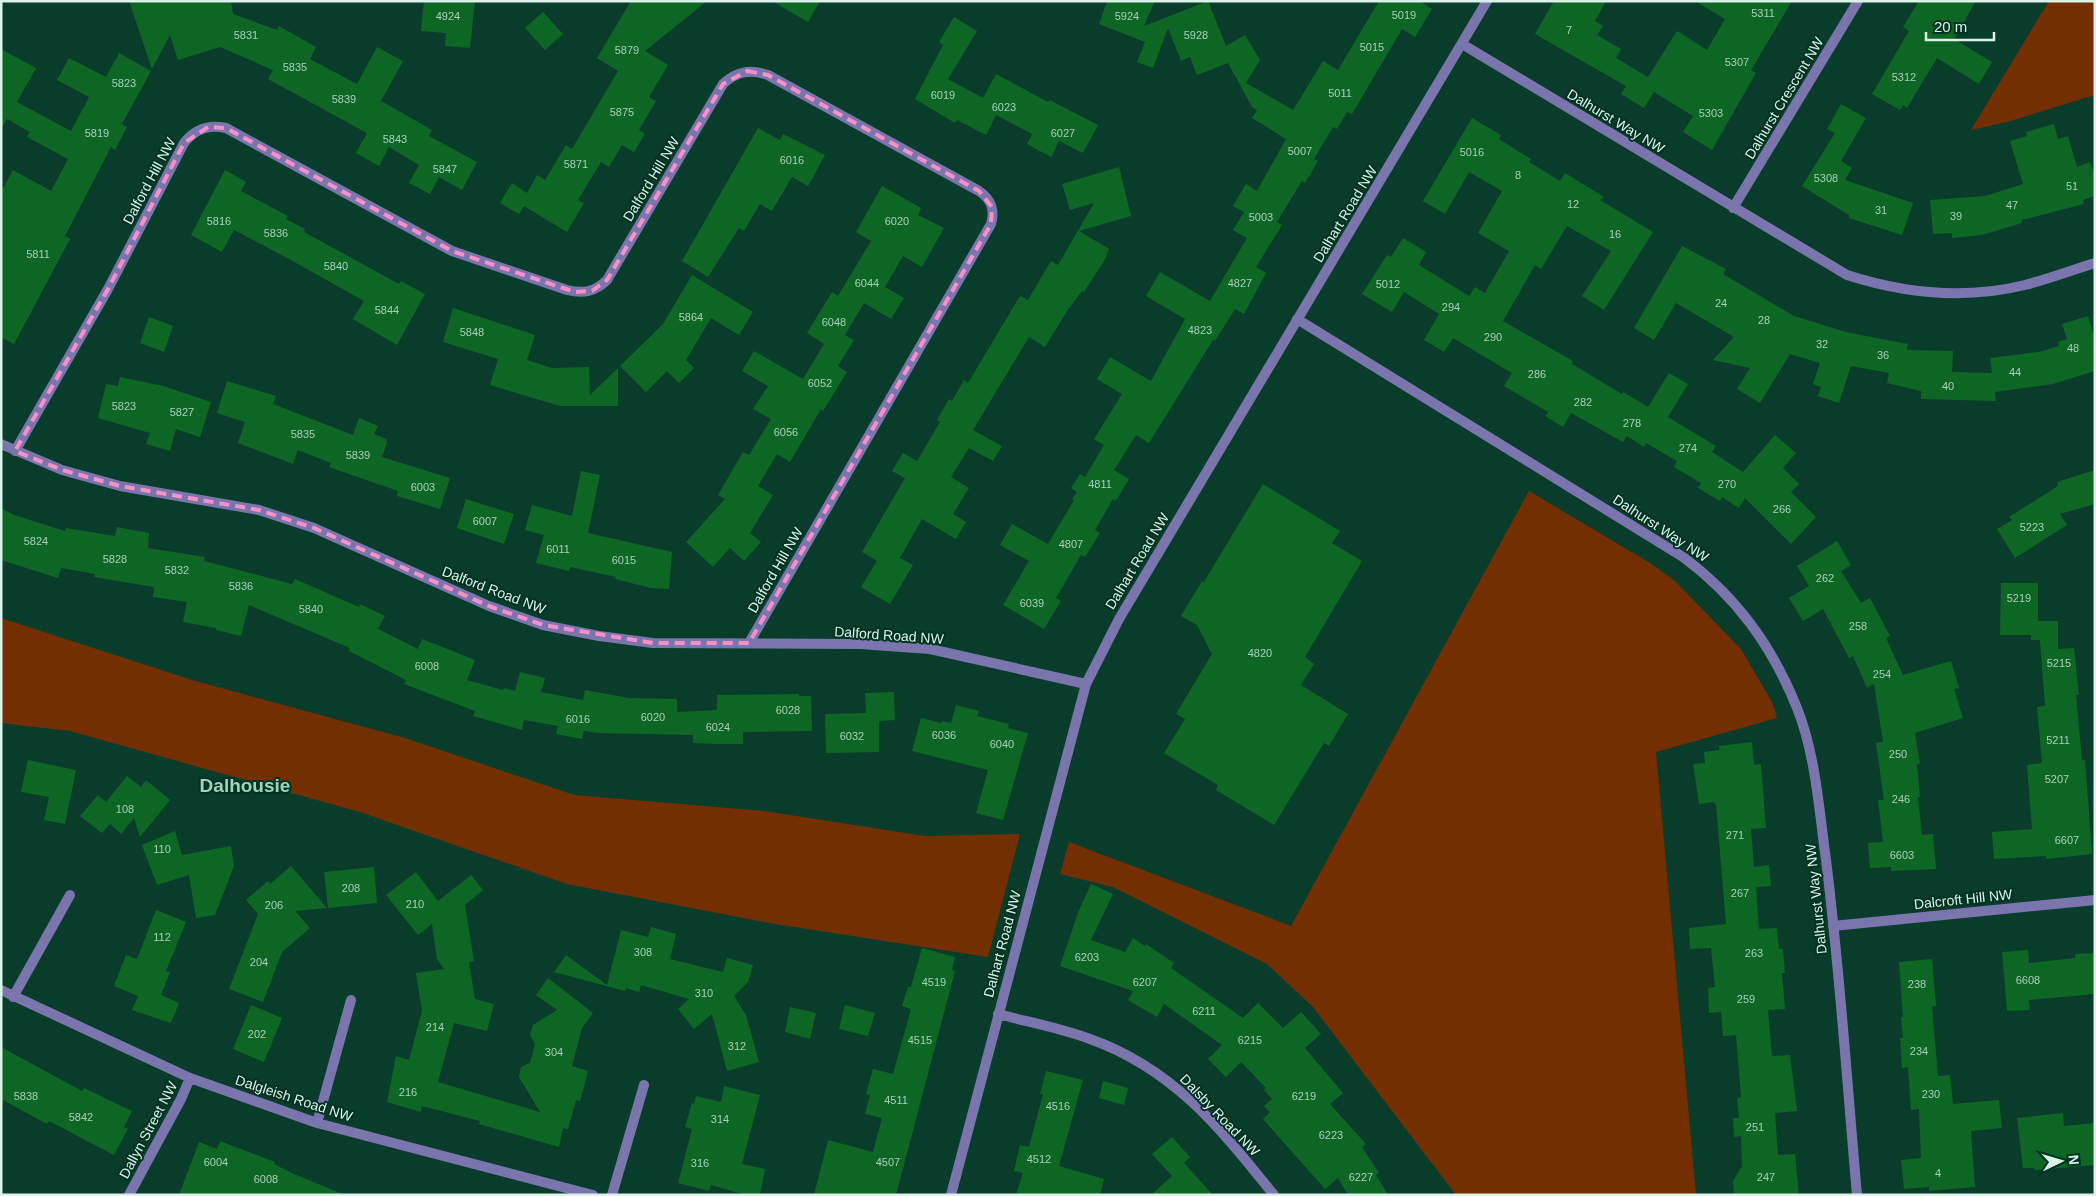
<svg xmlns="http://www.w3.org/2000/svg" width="2096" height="1196" viewBox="0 0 2096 1196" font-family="Helvetica,sans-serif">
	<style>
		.green { fill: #732f02 }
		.building { fill: #0e6625 }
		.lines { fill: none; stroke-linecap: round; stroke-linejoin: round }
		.street { stroke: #7a76ad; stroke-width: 10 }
		.marked { fill: none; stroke: #f98fc9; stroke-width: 4; stroke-dasharray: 10 6; stroke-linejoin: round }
		.labels { text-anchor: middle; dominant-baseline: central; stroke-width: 4; stroke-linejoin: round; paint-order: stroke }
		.number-label { font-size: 11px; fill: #a7d0b7 }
		.street-label { font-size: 14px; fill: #daf3e8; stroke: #003222 }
		.district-label { font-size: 19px; font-weight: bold; fill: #a1d2bd; stroke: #003222 }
	</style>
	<rect width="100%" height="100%" fill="#0a3c2c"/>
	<path class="green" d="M2049,1h46v94l-88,27 -36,8z
		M1529,491l121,72 25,18 66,68 31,53 5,16 -121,34 40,443h-240l-143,-188 -46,-43 -154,-77 -53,-13 9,-32 222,84z
		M1,618l191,62 213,58 169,57 190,16 161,25 95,-2 -32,123 -213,-33 -208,-40 -207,-72 -290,-81 -69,-8z"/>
	<path class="building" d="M129,1h102l2,13 44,16 2,-4 37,21 -6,12 47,25 20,-37 26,14 -22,40 51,29 -3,6 48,26 -15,28 -23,-13 -9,17 -21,-11 10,-18 -30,-18 -10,19 -23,-13 11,-20 -99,-54 5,-9 -53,-23 -42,13 -8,-25 -18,34z
		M424,1h51l-5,47 -25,-2 1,-13 -25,-2z
		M631,1h76l-62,50 23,14 -19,32 7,4 -17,29 6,4 -11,18 -12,-7 -13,22 -8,-5 -23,38 6,3 -17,29 -43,-26 -5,8 -19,-11 12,-20 15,10 10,-18 8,5 21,-35 6,4 46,-78 -21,-13z
		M772,1h48l-12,21z
		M1107,1h48l-11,25 64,-25 18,45 19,-11 15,25 -14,23 47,27 30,-49 15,9 41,-69h41l12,8 -17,28 -13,-8 -50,85 -5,-2 -10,17 -4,-2 -19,32 4,2 -13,22 -3,-2 -25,41 5,3 -26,42 10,6 -22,41 -9,-5 -20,32 -2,-1 -64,103 -13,-8 -22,35 15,9 -13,22 -3,-2 -18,31 5,3 -15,24 -4,-2 -25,43 5,3 -17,28 -41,-24 26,-44 -29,-16 12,-21 36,20 26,-44 -2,-1 5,-7 -6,-4 9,-14 5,3 19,-32 -10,-6 28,-45 -25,-15 13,-22 41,24 34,-62 -39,-23 14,-24 50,29 37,-63 -14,-8 11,-18 -11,-6 13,-22 11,7 29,-52 -34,-21 5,-8 -5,-3 -24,-44 -31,12 -7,-18 -9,4 -13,-33 -15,40 -16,-6 8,-20 -46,-18z
		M1554,1h52l-11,20 8,5 -6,9 24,14 -5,9 32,19 29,-46 30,19 18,-31 -30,-18h97l-41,69 5,3 -44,77 -29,-18 10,-16 -39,-24 -10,16 -23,-14 5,-8 -91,-52z
		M1919,1h57l-22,38 38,23 -13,22 -42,-26 -30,50 -4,-3 -3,5 -28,-16 37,-63 -6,-4z
		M543,12l20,22 -18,16 -20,-22z
		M954,17l23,14 -29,48 35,19 13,-24 52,28 2,-2 19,10 29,15 -15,28 -24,-12 -8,16 -24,-13 5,-10 -36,-19 -10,20 -29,-15 -2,3 -40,-24 28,-54 -4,-3z
		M1,49l35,19 -19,34 54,29 18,-34 -32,-17 12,-22 37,19 13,-24 32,18 -29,53 5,3 -12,23 -4,-3 -17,33 -29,56 5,3 -56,105 -13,-7v-145l12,-22 38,21 17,-32 -41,-22 3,-5 -23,-13 -6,10z
		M1841,104l25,14 -25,43 11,7 -7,12 68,23 -11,32 -53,-17v-3l-47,-29 33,-53 -8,-4z
		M1472,118l29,17 -2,4 32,20 -2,3 31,19 5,-8 39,24 -4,3 53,32 -49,78 -22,-14 29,-45 -44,-25 -26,43 -6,-4 -32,56 70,40 -1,3 50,30 1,-2 25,15 21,-34 19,11 -20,33 48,29 -4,6 31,20 32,-37 21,18 -13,15 16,16 -8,8 25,25 -25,27 -46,-46 -6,10 -17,-11 -2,4 -22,-13 3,-5 -27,-16 3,-6 -31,-18 -2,4 -17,-11 -4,6 -52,-29 -8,14 -18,-11 3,-4 -44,-26 8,-13 -59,-35 -9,14 -20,-12 15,-26 -35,-22 -12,20 -30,-18 25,-39 4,2 12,-19 23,14 -7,13 50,31 6,-9 10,6 24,-42 -31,-18 24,-42 -33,-19 -24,42 -22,-13z
		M2054,124l4,15 10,-3 9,31 13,-5 5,14v20l-12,4 1,4 -62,16v3l-40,12 -30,3v-5l-19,1 -3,-34 55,-4 38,-12 -13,-43 17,-5 -1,-4z
		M758,128l22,12 3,-6 42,21 -17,31 -16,-9 -20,34 -12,-7 -16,27 -5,-3 -31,49 -26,-16z
		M1119,167l12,49 -52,15 30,18 -5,12 -20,31 -2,-1 -13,17 -24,39 -16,-10 -56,93 29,16 -9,15 -24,-13 -18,29 18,11 -16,26 13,8 -10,17 -34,-20 -22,39 13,7 -23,39 -29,-17 16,-26 -15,-9 43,-74 -13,-7 11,-18 14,8 23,-39 -3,-2 12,-21 3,2 12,-21 4,3 52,-87 8,4 23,-39 7,4 36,-62 -24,7 -8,-26z
		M225,170l21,12 -5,9 47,25 -2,3 19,10 -1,3 95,52 2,-3 24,13 -28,51 -44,-26 11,-18 -75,-42 -55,-29 -12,22 -31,-17z
		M882,186l39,22 -3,7 26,13 -22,39 -19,-11 -18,31 19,11 -13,21 -27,-16 -19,32 9,5 -16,26 9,6 -24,39 -2,-2 -31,53 -13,-8 -19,32 15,9 -23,38 11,9 -17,19 -14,-13 -17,19 -27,-25 39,-43 -7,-4 25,-43 6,3 22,-36 -18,-10 15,-23 -26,-15 12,-20 49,28 21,-35 -17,-11 25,-41 6,4 33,-55 -15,-9z
		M1682,246l44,23 -3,5 71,42 52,16 62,12 -1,6 46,1 -1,21 40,1 -2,-15 49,-6 20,-6 -1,-4 9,-3 -5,-15 26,-8 7,23v32l-42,13 -58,8 1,9 -75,-2v-8l-34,-8 2,-10 -38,-7 -12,37 -21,-7 3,-9 -8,-3 7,-21 -30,-9 -30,49 -23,-14 13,-21 -37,-8 21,-23 -58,-34 -22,37 -20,-12z
		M692,275l61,37 -14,23 -28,-17 -25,42 8,8 -15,15 -12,-12 -21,21 -26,-26 43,-42z
		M453,308l82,27 -8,25 25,8 37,-1 1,28 28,-27v38h-58l-70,-21 8,-26 -55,-17z
		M149,317l24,9 -9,26 -24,-9z
		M120,377l43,9 48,16 -11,35 -24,-8 -6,22 -24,-7 4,-11 -52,-15 8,-34 12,2z
		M227,381l49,15 -3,8 80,31 6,-17 19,8 -4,8 12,5 1,4 -5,14 68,21 -10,31 -43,-13 1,-5 -69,-24 2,-4 -33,-13 -5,14 -55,-21 7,-21 -28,-9z
		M2095,470v34l-35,10 7,11 -52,33 -18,-29 15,-9 -3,-3 49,-31 -1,-4z
		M581,471l19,4 -12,58 84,19 -3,37 -18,-1 -36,-9 1,-2 -46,-10 -1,4 -33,-8 8,-28 -19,-5 7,-25 40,11z
		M1263,484l77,47 -8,12 30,18 -57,96 9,7 -13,21 47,29 -19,32 -5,-3 -50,82 -58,-35 2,-5 -54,-32 21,-34 -9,-5 36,-60 -15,-29 -16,-9 21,-35 2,1z
		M466,499l48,15 -10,30 -47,-16z
		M1,508l13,7 51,16 1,-3 49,8 2,-9 32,6 -1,15 57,9 -1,4 88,23 3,-5 64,28 1,-3 25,12 -7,13 40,20 4,-10 53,21 -8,20 36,10 1,-2 11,3 5,-19 25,6 -4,14 42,8 2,-10 44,8 48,1v13l40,-2v-15l82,-1v2h12l1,35 -69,1v12h-25l-25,-1v-8l-94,-2 -15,-2 -2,8 -26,-5 2,-8 -34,-6 -2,10 -49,-14 2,-5 -71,-27 2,-4 -57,-29 1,-3 -101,-43 -8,31 -25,-6v-2l-33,-6 4,-20 -34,-5 1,-10 -60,-10 1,-3 -34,-6 -3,10 -57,-18z
		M1837,541l14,24 -10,6 20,32 9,-5 20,38 -4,2 17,37 48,-14 8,27 -5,1 9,29 -48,15 5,31h-3l3,33h-2l4,38 11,-1 3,35 -45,2v-4l-21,1 -2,-25 15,-1 -5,-42h6l-8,-57 7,-1 -9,-58 -7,4 -14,-32 -4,2 -26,-49 -20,12 -14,-23 20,-12 -12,-20z
		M2001,583h37v38h20v28l16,-1 5,47h-3l6,65h3l7,94 -46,5v-3l-52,3 -2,-27 40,-3 -5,-64 15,-2 -5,-56 8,-1 -5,-66h-9v-5h-31z
		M894,692l1,28 -16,1v31l-53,1 -1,-39 41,-1 -1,-20z
		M956,705l23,6 -2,5 32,8 -1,4 20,5 -25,87 -27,-7 12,-43 -76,-19 9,-33 20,5 1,-2 9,2z
		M1752,742l2,23 7,-1 5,64 -15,1 3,38 15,-2 2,21 -15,1 3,42 18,-1 2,21h4l2,24h-3l3,36 -17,1 4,46 18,-1 7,56 -22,2 3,42 17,-1 4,41h-65l-1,-14 9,-15 -1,-30 -7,1 -1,-19h6l-2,-20 4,-1 -5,-62 -13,1 -2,-24 -12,1 -1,-25 7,-1 -4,-39 -21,1 -1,-21 37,-4 -10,-119 -2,-3 -15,2 -6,-40 12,-1 -1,-11 15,-2v-4z
		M28,760l48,10 -11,54 -21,-4 5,-23 -28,-5z
		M127,776l14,11 5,-7 24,20 -30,37 -6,-19 -13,16 -11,-10 -8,9 -22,-17 18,-21 8,7z
		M175,831l7,24 49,-9 3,20 -19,49 -19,3 -7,-43 -32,10 -15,-40z
		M291,866l36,42 -32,3 15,17 -28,24 -19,50 -34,-13 29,-75 -12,-14 22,-19 2,3z
		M374,867l3,36 -49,5 -4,-36z
		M416,872l22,29 33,-26 12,15 -18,15 9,56 -5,1 6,37 19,5 -7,27 -33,-8 -16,59 102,30 -21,-35 2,-10 9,-4 5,-19 -5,-9 3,-10 24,-15 -21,-15 12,-17 45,35 -11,15 -10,38 16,5 -8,30 -4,-1 -8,29 -5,-1 -4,19 -80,-23 1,-3 -58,-15 -1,6 -34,-10 9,-46 13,4 13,-49 -6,-38 28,-4 -7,-10 -5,-35 -14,11 -32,-40z
		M1091,884l22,10 -22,46 34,12 8,-14 12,8 1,-2 28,19 -3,5 72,50 15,-15 25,25 18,-16 20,22 -16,14 38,45 -13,11 36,40 -4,3 17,26 -3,2 12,20h-40l-10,-17 -13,11 -62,-70 7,-7 -6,-6 8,-7 -8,-9 2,-2 -25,-26 -15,15 -18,-18 14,-14 -58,-41 -7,13 -29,-17 5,-9 -73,-25 19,-56z
		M156,910l30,12 -20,49 4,1 -9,23 18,8 -8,20 -39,-13 6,-14 -24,-10 12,-31 11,4z
		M651,927l25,7 -6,25 53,13 4,-14 26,7 -5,17 -14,14 12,19 13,47 -32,9 -15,-57 -18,15 -16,-20 11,-10 -48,-14 -2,7 -13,-4 -1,3 -71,-19 12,-17 41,30 14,-55 27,7z
		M922,948l33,9 -3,13 3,1 -59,224h-82l14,-55 45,12 9,-34 -17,-4 5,-19 -4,-1 7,-25 20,5 18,-65 -9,-3 6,-19h3z
		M2028,950l1,13 46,-5v-4l20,-1v41l-66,6 1,10 -23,1 -5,-59z
		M1932,959l4,47 -4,1 6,69 12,-1 3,29 46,-4 3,28 -31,3 4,56 -46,4v-4l-25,2 -3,-29 20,-2 -2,-49 -8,1 -3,-43 -6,1 -2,-30h3l-2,-21h2l-4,-55z
		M251,1005l31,13 -18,44 -31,-13z
		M845,1005l30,8 -7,23 -29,-7z
		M790,1007l26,6 -6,26 -25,-7z
		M1,1047l81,44 2,-3 48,23 -8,16 4,2 -14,26 -65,-34 -2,3 -46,-25z
		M1046,1071l37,9 -24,86 45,13 -4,16h-84l7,-22 -9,-2 6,-26 9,2 14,-53h-3z
		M1103,1081l25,7 -4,17 -25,-7z
		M724,1086l36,9 -18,69 23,5 -5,26h-14l-35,-10 -2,6 -31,-8 14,-54 -7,-2 7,-24 2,1 2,-8 25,6z
		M2063,1113l1,13 31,-3v42l-60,5 -1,-2h-11l-6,-50z
		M1172,1137l18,20 -6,6 29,32h-62l21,-19 -20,-22z
		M220,1141l55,21 -1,2 20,10 51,21h-166l20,-53 18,7z"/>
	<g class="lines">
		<path class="street" d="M1462,44l385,231c59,19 117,25 178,10 23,-6 47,-15 70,-22
			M1733,208l125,-207
			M1297,319l386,238c54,40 89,89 114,151 19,48 22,102 29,152 14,111 21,223 31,335
			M1,444l61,26 58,16 139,24 55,18 175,78 54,19 56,11 54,7 207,1 70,5 156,35
			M15,451l93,-162 76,-146c11,-14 24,-19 42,-15l226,123 115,39c16,4 28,2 40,-10l116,-196c14,-13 27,-15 45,-9l211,116c13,9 16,19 12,33l-242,419
			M1833,926l262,-26
			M1,990l189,88 127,45 276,72
			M13,997l57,-102
			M998,1014c30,8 63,14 92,25 84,30 130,89 184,156
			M317,1123l34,-123
			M129,1195l52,-96 9,-21
			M612,1195l32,-110
			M951,1195l135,-511 33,-65 368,-618"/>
	</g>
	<path class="marked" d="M747,71l21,4 211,116 13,16 -1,17 -242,419h-96l-110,-18 -54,-19 -175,-78 -55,-18 -139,-24 -58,-16 -47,-19 93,-162 76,-146 24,-16 18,1 226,123 123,41 17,-1 15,-11 116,-196z"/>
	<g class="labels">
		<g class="number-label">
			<text x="1763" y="13">5311</text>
			<text x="1404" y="15">5019</text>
			<text x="448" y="16">4924</text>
			<text x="1127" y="16">5924</text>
			<text x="1569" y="30">7</text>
			<text x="246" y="35">5831</text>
			<text x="1196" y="35">5928</text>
			<text x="1372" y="47">5015</text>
			<text x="627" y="50">5879</text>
			<text x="1737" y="62">5307</text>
			<text x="295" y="67">5835</text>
			<text x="1904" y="77">5312</text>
			<text x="124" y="83">5823</text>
			<text x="1340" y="93">5011</text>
			<text x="943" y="95">6019</text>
			<text x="344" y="99">5839</text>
			<text x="1004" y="107">6023</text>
			<text x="622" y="112">5875</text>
			<text x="1711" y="113">5303</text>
			<text x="97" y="133">5819</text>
			<text x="1063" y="133">6027</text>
			<text x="395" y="139">5843</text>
			<text x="1300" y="151">5007</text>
			<text x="1472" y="152">5016</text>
			<text x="792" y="160">6016</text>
			<text x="576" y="164">5871</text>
			<text x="445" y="169">5847</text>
			<text x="1518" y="175">8</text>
			<text x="1826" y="178">5308</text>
			<text x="2072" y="186">51</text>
			<text x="1573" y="204">12</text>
			<text x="2012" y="205">47</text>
			<text x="1881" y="210">31</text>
			<text x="1956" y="216">39</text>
			<text x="1261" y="217">5003</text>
			<text x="219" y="221">5816</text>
			<text x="897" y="221">6020</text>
			<text x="276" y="233">5836</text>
			<text x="1615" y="234">16</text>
			<text x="38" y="254">5811</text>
			<text x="336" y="266">5840</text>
			<text x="867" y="283">6044</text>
			<text x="1240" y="283">4827</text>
			<text x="1388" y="284">5012</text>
			<text x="1721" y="303">24</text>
			<text x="1451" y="307">294</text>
			<text x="387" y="310">5844</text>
			<text x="691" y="317">5864</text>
			<text x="1764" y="320">28</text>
			<text x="834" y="322">6048</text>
			<text x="1200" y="330">4823</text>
			<text x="472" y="332">5848</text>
			<text x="1493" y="337">290</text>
			<text x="1822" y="344">32</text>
			<text x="2073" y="348">48</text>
			<text x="1883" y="355">36</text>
			<text x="2015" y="372">44</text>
			<text x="1537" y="374">286</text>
			<text x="820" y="383">6052</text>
			<text x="1948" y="386">40</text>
			<text x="1583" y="402">282</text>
			<text x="124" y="406">5823</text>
			<text x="182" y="412">5827</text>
			<text x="1632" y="423">278</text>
			<text x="786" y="432">6056</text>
			<text x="303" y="434">5835</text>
			<text x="1688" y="448">274</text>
			<text x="358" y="455">5839</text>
			<text x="1100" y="484">4811</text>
			<text x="1727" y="484">270</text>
			<text x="423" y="487">6003</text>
			<text x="1782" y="509">266</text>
			<text x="485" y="521">6007</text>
			<text x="2032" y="527">5223</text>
			<text x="36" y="541">5824</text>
			<text x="1071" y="544">4807</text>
			<text x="558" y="549">6011</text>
			<text x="115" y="559">5828</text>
			<text x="624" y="560">6015</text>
			<text x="177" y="570">5832</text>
			<text x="1825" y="578">262</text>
			<text x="241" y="586">5836</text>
			<text x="2019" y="598">5219</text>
			<text x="1032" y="603">6039</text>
			<text x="311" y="609">5840</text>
			<text x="1858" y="626">258</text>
			<text x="1260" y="653">4820</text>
			<text x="2059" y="663">5215</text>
			<text x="427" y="666">6008</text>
			<text x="1882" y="674">254</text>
			<text x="788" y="710">6028</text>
			<text x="653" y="717">6020</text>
			<text x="578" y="719">6016</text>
			<text x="718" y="727">6024</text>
			<text x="944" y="735">6036</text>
			<text x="852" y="736">6032</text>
			<text x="2058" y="740">5211</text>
			<text x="1002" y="744">6040</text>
			<text x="1898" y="754">250</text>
			<text x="2057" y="779">5207</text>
			<text x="1901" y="799">246</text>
			<text x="125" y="809">108</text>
			<text x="1735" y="835">271</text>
			<text x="2067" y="840">6607</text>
			<text x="162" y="849">110</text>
			<text x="1902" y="855">6603</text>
			<text x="351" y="888">208</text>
			<text x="1740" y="893">267</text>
			<text x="415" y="904">210</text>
			<text x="274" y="905">206</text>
			<text x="162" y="937">112</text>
			<text x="643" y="952">308</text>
			<text x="1754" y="953">263</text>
			<text x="1087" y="957">6203</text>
			<text x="259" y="962">204</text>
			<text x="2028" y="980">6608</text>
			<text x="934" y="982">4519</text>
			<text x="1145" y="982">6207</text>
			<text x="1917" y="984">238</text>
			<text x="704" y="993">310</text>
			<text x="1746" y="999">259</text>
			<text x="1204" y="1011">6211</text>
			<text x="435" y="1027">214</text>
			<text x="257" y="1034">202</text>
			<text x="920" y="1040">4515</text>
			<text x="1250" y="1040">6215</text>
			<text x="737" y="1046">312</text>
			<text x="1919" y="1051">234</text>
			<text x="554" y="1052">304</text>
			<text x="408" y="1092">216</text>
			<text x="1931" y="1094">230</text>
			<text x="26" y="1096">5838</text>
			<text x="1304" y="1096">6219</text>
			<text x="896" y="1100">4511</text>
			<text x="1058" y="1106">4516</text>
			<text x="81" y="1117">5842</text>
			<text x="720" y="1119">314</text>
			<text x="1755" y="1127">251</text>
			<text x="1331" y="1135">6223</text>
			<text x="1039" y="1159">4512</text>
			<text x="216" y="1162">6004</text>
			<text x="888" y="1162">4507</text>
			<text x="700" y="1163">316</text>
			<text x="1938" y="1173">4</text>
			<text x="1361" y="1177">6227</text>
			<text x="1766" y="1177">247</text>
			<text x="266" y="1179">6008</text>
		</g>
		<g class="street-label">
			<text transform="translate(1784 98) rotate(-59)">Dalhurst Crescent NW</text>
			<text transform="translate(1616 121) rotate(31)">Dalhurst Way NW</text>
			<text transform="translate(651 179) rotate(-59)">Dalford Hill NW</text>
			<text transform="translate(149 181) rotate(-62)">Dalford Hill NW</text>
			<text transform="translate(1345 214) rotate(-59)">Dalhart Road NW</text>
			<text transform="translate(1661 528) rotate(33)">Dalhurst Way NW</text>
			<text transform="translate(1137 561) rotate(-59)">Dalhart Road NW</text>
			<text transform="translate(775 570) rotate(-60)">Dalford Hill NW</text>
			<text transform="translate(494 590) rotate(21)">Dalford Road NW</text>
			<text transform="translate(889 635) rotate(4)">Dalford Road NW</text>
			<text transform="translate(1816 899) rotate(-96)">Dalhurst Way NW</text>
			<text transform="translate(1963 899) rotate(-6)">Dalcroft Hill NW</text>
			<text transform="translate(1002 944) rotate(-75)">Dalhart Road NW</text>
			<text transform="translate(294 1098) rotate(18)">Dalgleish Road NW</text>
			<text transform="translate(1220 1115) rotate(46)">Dalsby Road NW</text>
			<text transform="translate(148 1130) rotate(-62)">Dallyn Street NW</text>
		</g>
		<g class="district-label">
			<text x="245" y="785">Dalhousie</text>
		</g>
	</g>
	<rect width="2096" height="1196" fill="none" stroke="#daf3e8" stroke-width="5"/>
	<g transform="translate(2061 1161) rotate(85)" stroke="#003222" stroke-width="4" paint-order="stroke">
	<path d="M0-4L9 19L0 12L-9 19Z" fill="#daf3e8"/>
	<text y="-8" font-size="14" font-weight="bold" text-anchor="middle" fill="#daf3e8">N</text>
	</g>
	<path d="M1926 32v8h68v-8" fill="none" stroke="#daf3e8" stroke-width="2.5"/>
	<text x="1934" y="32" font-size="15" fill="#daf3e8" stroke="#003222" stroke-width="4" paint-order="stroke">20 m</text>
</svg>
